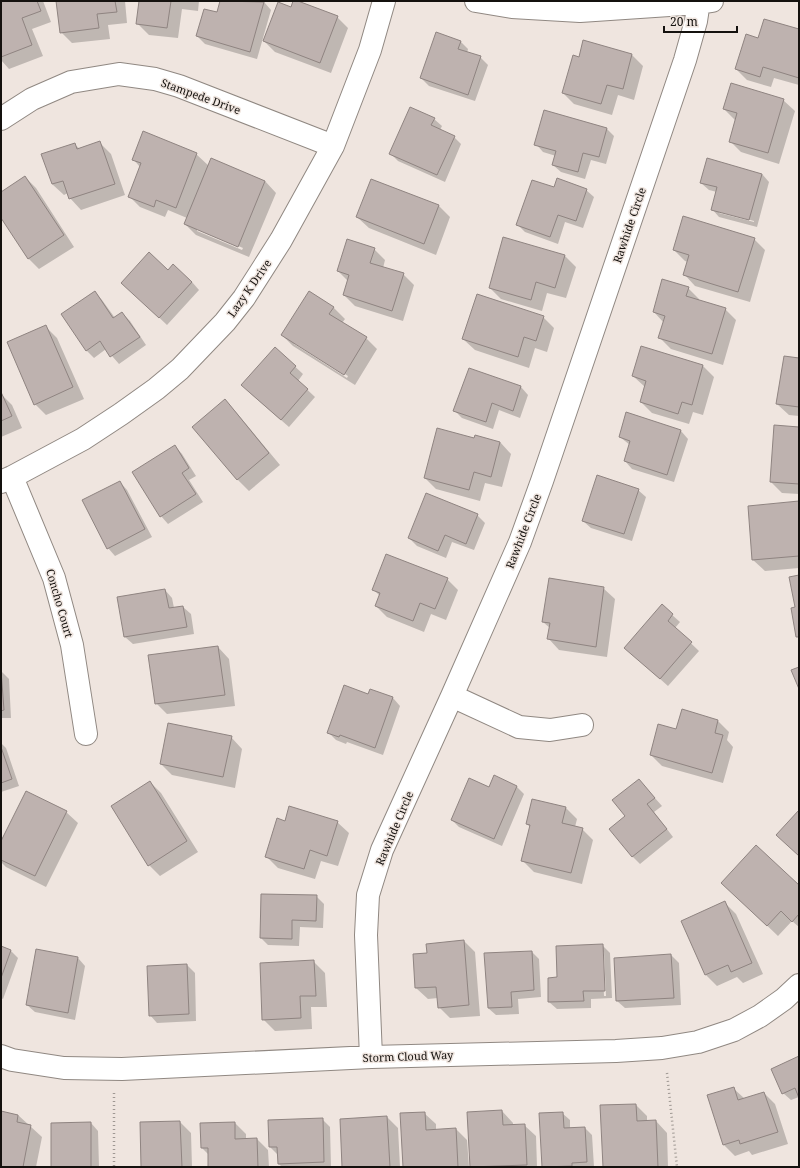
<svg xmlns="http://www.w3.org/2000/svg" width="800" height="1168" viewBox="0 0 800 1168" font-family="'Noto Serif',serif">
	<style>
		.shadow { fill: #0003; fill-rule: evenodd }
		.building { fill: #beb2af; stroke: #8f8481 }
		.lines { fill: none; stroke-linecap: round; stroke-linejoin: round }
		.minor-casing { stroke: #908882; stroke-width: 24 }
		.path { stroke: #9f9893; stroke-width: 2.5; stroke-dasharray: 1 3; stroke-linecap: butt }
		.minor { stroke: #fff; stroke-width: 22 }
		.labels { text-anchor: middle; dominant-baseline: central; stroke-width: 3; stroke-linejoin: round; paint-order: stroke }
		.street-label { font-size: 11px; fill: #14110e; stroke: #efe5df }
	</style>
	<rect width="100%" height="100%" fill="#efe5df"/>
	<path class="shadow" d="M1,1h42l8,21 -19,7 11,27 -34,13 -8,-9z
		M57,1h68l2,22 -19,2 2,14 -38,4 -11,-11z
		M140,1h59l-1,10 -16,-2 -4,29 -29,-3 -12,-12z
		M221,1h38l5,1 7,8 -14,49 -52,-15 -8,-8 20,-22z
		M294,1l43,16 11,11 -17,45 -56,-21 -11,-11 27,-33z
		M799,30v55l-25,-7 -3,9 -24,-7 -11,-11 23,-29z
		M460,41l8,8 -1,4 13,4 8,8 -13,36 -46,-15 -8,-8z
		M584,41l48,14 11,11 -9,34 -16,-5 -6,20 -38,-11 -11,-11 16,-35z
		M783,100l12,11 -16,53 -38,-12 -11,-11 6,-20 -12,-12z
		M434,119l8,7 -2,4 14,7 7,7 -16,38 -47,-21 -8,-8z
		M607,129l7,7 -8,28 -15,-4 -6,19 -24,-7 -8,-7 3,-9 -13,-4 -7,-8z
		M100,143l11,11 14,41 -44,15 -11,-12 -2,-5 -4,2 -12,-11 22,-40 6,5z
		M196,154l13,12 3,-7 53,22 11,12 -27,64 -53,-22 -11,-11 2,-6 -19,-8 -3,7 -25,-10 -11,-11 11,-29 -7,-8zM197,228l46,20 -1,2 -45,-19z
		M762,174l7,8 -12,45 -38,-10 -7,-8 5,-17 -8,-2 -8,-7zM719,211l35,10v1l-35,-9z
		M25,177l11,11 38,59 -35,22 -11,-11 -27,-42v-23z
		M372,180l67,26 11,11 -14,38 -67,-27 -12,-11z
		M554,188l32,2 8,7 -11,31 -18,-6 -7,22 -33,-12 -7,-7z
		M754,239l11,11 -15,52 -55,-16 -11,-12 4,-12 -3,-1 -11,-11z
		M374,249l11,11 -2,8 20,6 11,11 -11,36 -48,-15 -11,-11 4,-14 -10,-10z
		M564,255l12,12 -10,31 -19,-5 -5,18 -41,-12 -11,-11z
		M168,271l24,11 7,8 -32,35 -37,-35z
		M688,288l11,11v2l26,8 11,11 -13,45 -52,-16 -11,-11 4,-15 -10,-11z
		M95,292l7,8 13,18 7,-5 8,8 16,24 -27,19 -13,-15 -12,9 -8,-8z
		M333,307l12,12 -3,4 24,15 11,11 -22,36 -62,-39 -11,-11zM294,342l54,34 -1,2 -53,-34z
		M543,317l11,11 -7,24 -12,-4 -6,20 -54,-18 -12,-11z
		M45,326l12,12 27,61 -38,16 -11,-11z
		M641,347l62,19 11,11 -11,38 -10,-3 -4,12 -37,-11 -11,-11 4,-15 -12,-11z
		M275,348l28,26 -5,7 17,16 -26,30 -39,-34z
		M799,359v57l-10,-1 -12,-11z
		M469,369l52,18 7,8 -8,23 -21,-8 -6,19 -31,-11 -7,-7z
		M1,394l11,11 10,23 -21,9z
		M225,400l11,12 44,53 -31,26 -11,-11 -45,-53z
		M799,428v66l-17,-1 -11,-11z
		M681,431l7,8 -14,43 -42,-13 -7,-8 5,-16 -10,-8z
		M475,440l25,2 11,12 -9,33 -17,-4 -5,18 -44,-12 -11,-11z
		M175,446l7,8 14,22 -7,4 14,22 -35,22 -7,-8z
		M120,482l7,8 25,47 -37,19 -7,-8z
		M638,490l8,7 -14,44 -41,-13 -8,-7z
		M799,502v66l-34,3 -12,-11z
		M477,515l8,8 -11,27 -22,-8 -6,16 -29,-12 -8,-8z
		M447,579l11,11 -12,30 -15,-6 -7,18 -37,-15 -11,-11 4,-10 -7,-7z
		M603,588l12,11 -8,58 -48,-7 -11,-12 2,-10 -7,-6z
		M165,590l7,8 2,10 9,-1 8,7 3,20 -61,10 -8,-7 -6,-39z
		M662,606l18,16 -5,6 24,23 -31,35 -35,-31z
		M218,647l11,12 6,47 -68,8 -11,-11z
		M1,671l8,8 2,39h-10z
		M371,690l22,8 7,8 -17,49 -36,-13 -1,2 -10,-4 -8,-8 41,-36z
		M682,711l36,10 11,11 -2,8 6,7 -10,36 -61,-17 -11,-11 26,-25z
		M231,737l11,12 -7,39 -63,-13 -11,-11z
		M1,743l5,5 13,38 -18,6z
		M494,777l23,10 7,7 -22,52 -43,-19 -7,-7 37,-32z
		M639,780l23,26 -8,6 19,25 -33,27 -8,-8 -6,-40z
		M150,782l11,11 37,59 -38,24 -11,-11z
		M566,808l11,11 -2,8 7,2 11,11 -11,44 -48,-12 -11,-11 8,-33 -4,-4z
		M66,812l12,11 -32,64 -40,-20 -5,-5v-18z
		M337,822l12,11 -11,33 -17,-5 -6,18 -37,-11 -12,-12z
		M799,887v40l-7,-6 -14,15 -44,-42z
		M316,896l8,8 -1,24 -23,-1 -1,19 -31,-1 -7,-7z
		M724,902l12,12 27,60 -20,9 -6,-6 -20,9 -11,-11z
		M464,941l11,11 5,64 -30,2 -11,-11 -1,-9 -10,1 -12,-11 -2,-33 14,-1z
		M602,945l8,8 2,45 -21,1v9l-34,1 -8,-7 9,-24zM602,952h2l2,44h-2z
		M1,947l9,3 8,8 -15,41 -2,-1z
		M532,952l7,7 2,38 -23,2 1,15 -23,1 -8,-7z
		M671,955l8,8 2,42 -56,3 -8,-7z
		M78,958l7,8 -10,54 -40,-8 -8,-7z
		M314,962l11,11 2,34h-16l1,22 -37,2 -12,-12z
		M187,965l8,8 1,48 -39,2 -7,-8z
		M799,1057v40l-8,3 -8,-7z
		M733,1088l12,11 19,-6 11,11 13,40 -36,11 -3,-4 -14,5 -11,-11 -16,-49z
		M636,1105l11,11v6l9,-1 11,12 1,34h-64z
		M502,1111l11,12v3l11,-1 12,11 1,31h-66l-3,-54z
		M1,1112l17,3 24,22 -6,30h-35z
		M424,1113l12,11v6l20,-1 11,11 2,27h-65z
		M562,1113l8,7v9l15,-1 7,7 2,32h-51l-3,-53z
		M387,1117l11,11 2,39h-57z
		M322,1119l8,8 1,40h-49l-3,-3 -1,-9 -8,-8z
		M180,1122l11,11 1,34h-50z
		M91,1123l7,8 1,36h-47z
		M235,1123l11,11v6l11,-1 11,11 1,17h-60v-12l-7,-7z"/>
	<path class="building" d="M1,1h36l4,10 -19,7 10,27 -31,12z
		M56,1h59l2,11 -20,2 2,14 -39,5z
		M139,1h32l-4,27 -31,-4z
		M220,1l44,1 -14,50 -54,-16 8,-27 13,3z
		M293,1h5l40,15 -18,47 -57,-22 15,-39 13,5z
		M764,19l35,10v49l-36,-11 -3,10 -25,-8 11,-35 12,4z
		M436,32l25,9 -3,8 23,7 -13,39 -48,-17z
		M583,40l49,14 -9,35 -16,-4 -6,19 -39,-11 11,-38 6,2z
		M731,83l53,16 -16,54 -39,-11 8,-29 -14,-4z
		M410,107l25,11 -4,7 24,11 -18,39 -48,-21z
		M544,110l63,18 -8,29 -16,-4 -5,19 -26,-7 4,-14 -22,-6z
		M143,131l54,22 -21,55 -20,-8 -2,7 -26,-10 13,-34 -9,-3z
		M100,141l15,43 -46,15 -6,-18 -11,3 -11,-30 34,-11 2,6z
		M211,158l54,23 -27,66 -54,-23z
		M707,158l55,16 -13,46 -38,-10 6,-23 -17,-4z
		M25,176l39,59 -36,24 -27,-41v-26z
		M557,178l30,11 -11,32 -18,-6 -8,22 -34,-12 16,-45 22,7z
		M371,179l68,26 -15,39 -68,-27z
		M683,216l72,22 -17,54 -55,-17 6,-20 -16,-5z
		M503,237l62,18 -10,33 -19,-6 -5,18 -42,-12z
		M347,239l28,9 -5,15 34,10 -12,38 -49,-16 6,-20 -12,-4z
		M149,252l19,18 5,-6 19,18 -33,36 -38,-35z
		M662,279l27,8 -3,9 40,12 -14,46 -54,-16 7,-22 -12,-4z
		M95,291l18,27 9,-6 18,25 -30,20 -10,-16 -14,10 -25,-37z
		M309,291l25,16 -5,7 38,23 -23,38 -63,-40z
		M477,294l67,22 -8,25 -12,-4 -6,20 -56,-18z
		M46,325l27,62 -39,18 -27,-63z
		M641,346l62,19 -11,40 -10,-3 -4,12 -38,-12 6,-21 -14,-5z
		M275,347l21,19 -6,7 18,16 -27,31 -40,-35z
		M784,356l15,2v49l-23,-3z
		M469,368l52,18 -8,25 -21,-8 -6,19 -33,-11z
		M1,392l11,24 -11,5z
		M225,399l44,54 -32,27 -45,-53z
		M626,412l55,18 -14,45 -43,-14 6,-20 -11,-4z
		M774,425l25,2v57l-29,-2z
		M437,428l37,10 1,-3 25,7 -9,35 -17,-5 -5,18 -45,-12z
		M175,445l14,23 -7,5 14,21 -36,23 -28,-45z
		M597,475l42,14 -15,45 -42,-13z
		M120,481l25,48 -38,20 -25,-49z
		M426,493l52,21 -12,30 -21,-9 -7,16 -30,-13z
		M799,501v55l-47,4 -4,-54z
		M386,554l62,24 -13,31 -15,-6 -7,18 -38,-15 5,-13 -8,-3z
		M799,575v62h-3l-5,-29 4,-1 -6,-30z
		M549,578l55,9 -8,60 -49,-8 3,-16 -8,-1z
		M165,589l4,19 14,-2 4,21 -63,10 -7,-40z
		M662,604l11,10 -5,7 24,21 -32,37 -36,-31z
		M218,646l7,49 -70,9 -7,-49z
		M799,667v22l-8,-19z
		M1,670l3,40 -3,1z
		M344,685l24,9 2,-5 23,8 -18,51 -35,-13 -1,2 -12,-4z
		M682,709l36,11 -3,13 8,2 -11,38 -62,-18 8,-31 18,5z
		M168,723l64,13 -9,41 -63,-13z
		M1,747l11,32 -11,4z
		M494,775l23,11 -23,53 -43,-19 18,-42 20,9z
		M639,779l16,19 -8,6 20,25 -35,28 -23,-28 16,-13 -13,-16z
		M150,781l37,60 -39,25 -37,-60z
		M26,791l41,20 -32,65 -34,-16v-19z
		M532,799l34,8 -4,16 21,5 -12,45 -50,-12 9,-36 -4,-1z
		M289,806l49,15 -11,35 -17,-6 -6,19 -39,-12 12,-39 8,3z
		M799,810v46l-23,-21z
		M756,845l43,40v29l-7,8 -11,-11 -14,15 -46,-43z
		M261,894l56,1 -1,26 -24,-1v19l-32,-1z
		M725,901l27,62 -21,9 -3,-7 -23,10 -24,-54z
		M464,940l5,65 -31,3 -2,-21 -21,1 -2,-34 14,-1 -1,-9z
		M603,944l2,47h-22l1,10 -36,1v-24l9,-1 -1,-31z
		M1,946l10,4 -10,28z
		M36,949l42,8 -10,56 -42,-8z
		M532,951l2,39 -23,2 1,15 -24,1 -4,-55z
		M671,954l3,44 -58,3 -2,-43z
		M314,960l2,36h-16l1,22 -39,2 -2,-57z
		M187,964l2,50 -40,2 -2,-50z
		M799,1056v42l-4,-10 -13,6 -11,-25z
		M734,1087l4,13 26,-8 14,40 -38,12 -1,-4 -16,5 -16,-50z
		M636,1104l1,17 19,-1 2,47h-55l-3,-62z
		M502,1110l1,15 22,-1 2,41 -57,2 -3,-55z
		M1,1111l17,4 -1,7 14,3 -8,42h-22z
		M425,1112l1,18 30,-2 2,39h-55l-3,-54z
		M563,1112l1,16 21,-1 2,35 -15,1v3l-30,1 -3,-54z
		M387,1116l3,51h-48l-2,-48z
		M323,1118l1,44 -46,2 -1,-17h-8l-1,-27z
		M180,1121l2,46h-41l-1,-45z
		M91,1122v45h-40v-44z
		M235,1122v17l22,-1 1,29h-50v-19h-7l-1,-25z"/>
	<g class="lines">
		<g class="minor-casing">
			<path id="minor" d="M476,1l36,6 68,4 119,-8 13,-2
				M1,119l31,-20 39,-17 48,-8 36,5 24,7 154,60
				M12,477l42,101 18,67 14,89
				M1,482l11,-5 71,-38 38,-25 35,-25 24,-20 45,-47 19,-24 37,-58 52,-94 37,-96 14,-49
				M452,696l67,31 31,3 32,-5
				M1,1056l11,4 52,8 58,1 249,-12 245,-6 46,-3 36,-6 36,-12 26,-14 24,-17 15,-14
				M371,1057l-5,-122 2,-40 14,-45 70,-154 68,-154 22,-61 143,-421 11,-39 3,-20"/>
		</g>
		<path class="path" d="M667,1073l10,94
			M114,1093v74"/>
		<use href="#minor" class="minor"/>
	</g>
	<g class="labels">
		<g class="street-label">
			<text transform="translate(201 96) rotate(20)">Stampede Drive</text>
			<text transform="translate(629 225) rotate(-71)">Rawhide Circle</text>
			<text transform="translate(249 288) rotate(-55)">Lazy K Drive</text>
			<text transform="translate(523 531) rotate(-69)">Rawhide Circle</text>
			<text transform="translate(60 603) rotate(74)">Concho Court</text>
			<text transform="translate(394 828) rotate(-67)">Rawhide Circle</text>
			<text transform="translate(408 1056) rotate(-2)">Storm Cloud Way</text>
		</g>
	</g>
	<rect width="800" height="1168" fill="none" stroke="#14110e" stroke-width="4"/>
	<path d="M664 26v6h73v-6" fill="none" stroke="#14110e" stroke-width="2"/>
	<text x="670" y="26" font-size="12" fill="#14110e" stroke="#efe5df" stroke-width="3" paint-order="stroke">20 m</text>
</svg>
